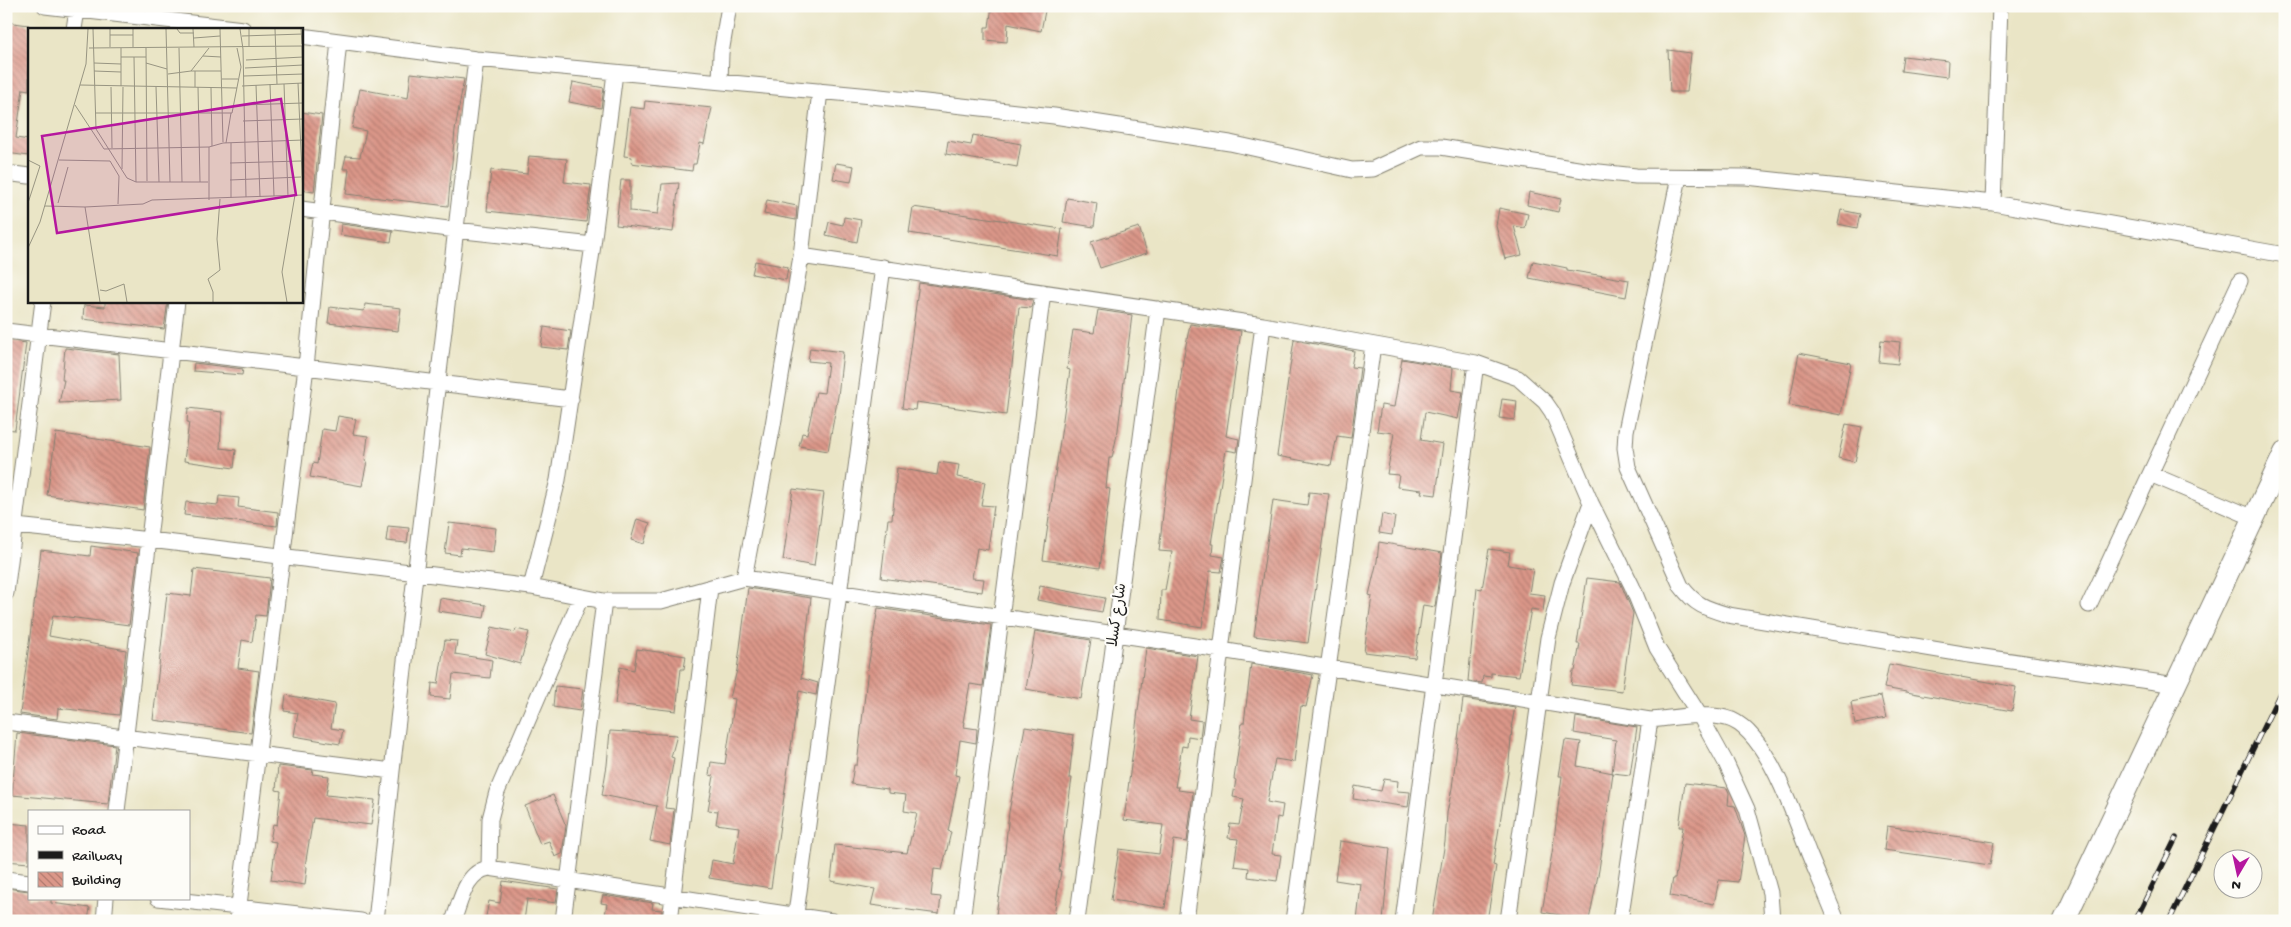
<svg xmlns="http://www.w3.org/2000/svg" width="2291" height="927" viewBox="0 0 2291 927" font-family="'Gochi Hand','Playpen Sans Arabic',sans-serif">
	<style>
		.building { fill: url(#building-back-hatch) }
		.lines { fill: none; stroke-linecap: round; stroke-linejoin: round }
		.street-casing { stroke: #838071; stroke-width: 17 }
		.secondary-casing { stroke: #838071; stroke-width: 23 }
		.street { stroke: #fff; stroke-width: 15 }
		.secondary { stroke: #fff; stroke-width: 21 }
		.rail-casing { stroke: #1c1c1c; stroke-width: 5.5 }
		.rail { stroke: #fdfcf7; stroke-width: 4; stroke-dasharray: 11; stroke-linecap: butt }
		.labels { text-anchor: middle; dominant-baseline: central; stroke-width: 4; stroke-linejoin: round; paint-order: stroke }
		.street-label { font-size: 15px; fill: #1c1c1c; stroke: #fdfcf7 }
		.inset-road { fill: none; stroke: #989582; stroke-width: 1 }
		.view { fill: #b5179e; fill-opacity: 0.15; stroke: #b5179e; stroke-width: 2.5 }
		.inset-edge { fill: none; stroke: #1c1c1c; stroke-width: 2.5 }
	</style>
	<defs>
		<pattern id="building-back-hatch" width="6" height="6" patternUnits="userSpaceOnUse" patternTransform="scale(1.25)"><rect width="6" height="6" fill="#db9789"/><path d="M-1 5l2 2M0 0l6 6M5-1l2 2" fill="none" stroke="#b17a6f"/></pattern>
	</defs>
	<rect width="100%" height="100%" fill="#fdfcf7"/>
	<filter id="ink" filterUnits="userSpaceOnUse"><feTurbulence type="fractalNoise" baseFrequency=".02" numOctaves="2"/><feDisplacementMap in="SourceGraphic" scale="10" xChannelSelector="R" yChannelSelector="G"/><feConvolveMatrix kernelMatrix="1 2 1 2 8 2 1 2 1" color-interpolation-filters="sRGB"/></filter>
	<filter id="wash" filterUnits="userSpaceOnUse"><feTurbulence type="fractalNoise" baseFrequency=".0096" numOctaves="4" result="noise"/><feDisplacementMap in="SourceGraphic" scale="20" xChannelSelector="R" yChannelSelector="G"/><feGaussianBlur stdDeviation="1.12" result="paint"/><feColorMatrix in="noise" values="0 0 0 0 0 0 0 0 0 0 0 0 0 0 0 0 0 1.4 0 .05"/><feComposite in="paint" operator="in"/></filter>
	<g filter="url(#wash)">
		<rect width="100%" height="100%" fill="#eae5c6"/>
		<g id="blocks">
			<path class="building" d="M992,6h54l-5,25 -33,-7 -1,18 -22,-2v-13h4z
				M6,22l23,3v65l-6,-1 -7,49 13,2v16l-23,-3z
				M1668,50l23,3 -4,39h-17z
				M1903,56l45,5 -1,16 -46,-6z
				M411,73l53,6 -9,51 -7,76 -102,-12 3,-25h-6l3,-13 14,1 6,-26 -14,-3 8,-39 48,9z
				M573,82l31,6 -3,20 -32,-6z
				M645,101l67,7 -8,36 -4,-1 -4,21h-3l-1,7 -61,-8 1,-6 -8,-1 6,-49 14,2z
				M301,112l21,3 -8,77 -13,-2z
				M973,135l48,9 -4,23 -71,-13 2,-13 23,4z
				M529,156l38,3 -3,23 27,3 -5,37 -99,-11 4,-41 36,4z
				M836,163l18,3 -3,16 -18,-3z
				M621,180h9v31l28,3 4,-30 17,-1 -6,49 -57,-7z
				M1529,192l32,7 -3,13 -31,-7z
				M1067,198l30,5 -3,24 -31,-5z
				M767,200l30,6 -1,14 -32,-6z
				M913,207l149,22 -4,27 -149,-23z
				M1499,208l29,6 -3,14 -11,-2 8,29 -17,4 -9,-33z
				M1841,210l19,4 -3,14 -19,-4z
				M844,217l17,3 -4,22 -31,-7 3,-13 14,3z
				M341,224l52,7 -2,11 -51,-7z
				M1139,227l8,26 -47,15 -9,-26z
				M755,261l33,6 -2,13 -34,-6z
				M1533,261l34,7v2l62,10 -3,17 -97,-19z
				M919,283l114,17 -2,8 -12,-1 -13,108 -90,-13 -1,8 -13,-2z
				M105,301h63l-4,28 -81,-10 1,-14 21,2z
				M365,304l36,4 -3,23 -70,-8 2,-16 34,4z
				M1098,310l34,5 -14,115 -6,28h-3l-3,30 4,1 -10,79 -57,-8 27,-190 -3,-1 6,-39 21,3z
				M1190,324l51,7 -15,105 13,3 -2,13 -11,-2 -15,94h2l-1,11 12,2 -3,15 -11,-1 -8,56 -42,-7 1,-30h4l7,-38 -13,-1 6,-55 18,-136z
				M544,327l27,4 -3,19 -27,-3z
				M6,340l20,3 -11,87 -9,-1z
				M1294,340l60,11 -3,16 9,1 -9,70 -14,-2 -6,30 -54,-10z
				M1881,340l19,2 -2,22 -19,-2z
				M65,348l54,6 2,46 -62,3 5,-23h-2z
				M810,348l33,4 -5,44 -10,55 -29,-5 3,-13 5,1 9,-42 8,1 4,-30 -20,-2z
				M1799,353l52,10 -10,52 -52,-10z
				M1402,359l51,9 -2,22 12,2 -5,27 -33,-7 -4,28 22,4 -7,51 -15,-2 1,-3 -25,-3 2,-12 -12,-1 7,-41 -17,-2 4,-26 13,2z
				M194,363l49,6 -1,6 -49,-4z
				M1502,399l15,2 -2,19 -16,-2z
				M188,408l34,4 -2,36 16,2 -2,18 -50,-7 5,-39h-2z
				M338,416l18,3 -3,15 15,2 -3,25h2l-5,25 -52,-9 3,-14 4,1 5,-35 13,2z
				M1846,424l16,3 -7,35 -17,-4z
				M56,433l94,14 -7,63 -96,-15z
				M939,462l20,3 -2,12 28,5 -4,23 13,1 -6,44 -11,-2 -5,30 12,1 -2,13 -101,-14 7,-59h4l5,-51 40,7z
				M793,489l31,4 -10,73 -31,-6z
				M1309,492l20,2 -21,149 -54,-7 19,-136 34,5z
				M219,496l20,2 -1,9 40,5 -1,14 -93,-11 2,-13 32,3z
				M1382,514l13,3 -3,18 -13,-2z
				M637,519l13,4 -6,21 -13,-4z
				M449,523l47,5 -3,24 -32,-4 -1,7 -15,-2z
				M388,526l21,2 -2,15 -21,-2z
				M1379,542l63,11 -7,54 -12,-2 -8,53 -51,-6 8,-56 -3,-1 8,-34z
				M91,546l47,7 -9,72 -76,-10 -4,21 77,14 -7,65 -61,-7 -1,11 -37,-5 21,-164 49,6z
				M1489,549l21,3 -2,13 25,4 -4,24 16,2 -2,16 -12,-2 -12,67 -28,-3v4l-8,-1 -1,7 -14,-2 9,-93 5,1z
				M194,569l76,9 -4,38 -10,-1 -4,27 -10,-2 -4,28 21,3 -8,62 -98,-13 14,-127 24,3z
				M1587,578l33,4 13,31 -11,78 -51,-6 2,-14h2l5,-27h-3z
				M1040,586l65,12 -3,14 -65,-12z
				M748,588l63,10 -10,80 17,5 -2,12 -17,-4 -28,197 -62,-10 3,-18 21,4 6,-37 -23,-3 2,-13 -10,-1 6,-34 -5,-1 2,-13 14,2 10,-65 -5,-1 7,-28z
				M440,598l46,7 -2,13 -46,-7z
				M878,608l113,17 -8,61 -13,-2 -7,38h2l-1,5 13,2 -1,14 -16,-3 -5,35 4,1 -11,55 3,1 -9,38 -8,-1 -3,27 10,1 -2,17 -68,-9 4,-16 -44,-8 4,-36 72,8 10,-40 -13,-2 2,-16 -18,-2v-4l-37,-5 3,-19h3l11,-97z
				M492,627l23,5 1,-3 13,3 -9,32 -35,-10z
				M1035,631l56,9 -10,59 -55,-10z
				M445,640l12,1 -2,13 37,6 -2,18 -37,-4 -3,25 -19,-2 1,-14 6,1z
				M1146,648l52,8 -9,63 13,2 -2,17 -12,-2 -1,11 -5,-1 -7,41h4l-1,3 15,2 -6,50 -13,-2 -9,68 -54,-8 8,-51 40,5 4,-29 -39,-5z
				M637,649l49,7 -2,13h-3l-5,42 -61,-7 5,-37 14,3z
				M1251,664l62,11 -7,32 -5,-1 -7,56 -19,-3 -8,43 16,3 -2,13 -4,-1 -5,37 9,1 -4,26 -29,-4 1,-9 -15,-2 4,-27 -10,-1 2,-14 9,1 5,-26 -11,-2 3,-17 -2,-1 8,-56h2z
				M1889,664l127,23 -4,24 -128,-23z
				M555,686l28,3 -3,22 -27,-4z
				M286,695l49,9 -4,24 12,2 -3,14 -46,-8 4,-23 -14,-2z
				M1881,696l5,22 -31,6 -4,-22z
				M1463,699l52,8 -4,21h1l-4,45 -15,92 3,1 -9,55h-55l13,-79 2,-29 5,-25z
				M1576,717l61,10 -7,48 -18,-2 4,-33 -42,-7z
				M1025,727l49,8 -5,43h3l-13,93h2l-8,50h-58l9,-60 5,-49z
				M610,731l67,4 -6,22 3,1 -9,50 9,1 -4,36 -20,-4 7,-35 -55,-11 5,-30z
				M17,733l98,12 -7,59 -96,-9z
				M1565,740l16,2 -4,24 36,7 -14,97 -10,50 -47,-8 11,-65 9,-71h-3z
				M278,766l35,4 -1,4 17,2 -3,19 49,5 -4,25 -58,-7 -8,48 2,1 -2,18 -34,-5 5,-38 -6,-1 3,-17 4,1 4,-34 -5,-1z
				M1384,779l14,2 -1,10 13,1 -2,15 -55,-8 2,-13 26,5z
				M1685,783l42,5 2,5 -1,12 7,1 10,30 -7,46 -19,-2 -5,24 -44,-8 3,-18h2l8,-51h-4z
				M553,795l13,31 -4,28 -7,3 -6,-16 -9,3 -15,-38z
				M8,823l21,2v38l-23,-2z
				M1887,826l107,16 -4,23 -106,-15z
				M1340,841l50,7 -7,73h-26l4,-37 -26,-4z
				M503,881l55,8 -2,14 -29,-4 -3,22h-39l4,-20 11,2z
				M6,888l23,3v7h22v5l39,5 -2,13h-82z
				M603,895l50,8 -1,6 10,1 -1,11h-57l3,-17 -6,-1z"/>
		</g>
	</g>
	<g filter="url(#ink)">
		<use href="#blocks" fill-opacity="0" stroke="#838071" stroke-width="1"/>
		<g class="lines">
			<g class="street-casing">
				<path id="street" d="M45,6l198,23
					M74,29l3,-19
					M301,36l175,23 395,37 183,20 176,27 122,27 21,-1 48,-22h20l149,24 46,5 110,1 247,26 292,52
					M720,82l1,-29 8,-47
					M6,173l23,3
					M1679,177l-53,254 -1,17 3,19 53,119c14,19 24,22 47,29l235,39 213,31
					M1993,203l7,-197
					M301,209l154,21 138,15
					M801,256l462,69 213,38 42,15 27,24 7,10 39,91 41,83 25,62 43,68 26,47 21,46 23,84 2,28
					M6,331l565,68
					M2150,474l104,44
					M6,525l144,15 381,47 73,14h57l83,-23 477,72 429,70c24,-2 52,-8 76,-2 40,9 69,101 83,136 9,22 19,44 28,67
					M744,578l29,-153 28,-169 19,-165
					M531,587l27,-107 35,-235 22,-172
					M6,593l37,-292
					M2089,605l151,-324
					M6,722l386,49
					M117,811l60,-510
					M489,868l1,-49 7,-27 84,-195
					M6,879l23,3
					M158,898l203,23
					M104,921l2,-23
					M237,921l69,-554 33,-326
					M376,921l16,-150 84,-712
					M453,921c8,-20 12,-49 36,-53l343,53
					M563,921l41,-320
					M670,921l40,-333
					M795,921l88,-654
					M962,921l81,-629
					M1077,921l81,-612
					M1186,921l77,-596
					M1293,921l80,-576
					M1403,921l73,-558
					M1508,921l40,-283 14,-55 29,-80
					M1620,921l30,-201"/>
			</g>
			<g class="secondary-casing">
				<path id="secondary" d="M2064,921l221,-469"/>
			</g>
			<use href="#street" class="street"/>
			<use href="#secondary" class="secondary"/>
			<g class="rail-casing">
				<path id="rail" d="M2135,921l41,-83
					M2169,921l116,-238"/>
			</g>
			<use href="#rail" class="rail"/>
		</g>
	</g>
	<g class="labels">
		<g class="street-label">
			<text transform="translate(1118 615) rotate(-82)">شارع كسلا</text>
		</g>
	</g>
	<g transform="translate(28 28)">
		<rect width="275" height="275" fill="#eae5c6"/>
		<path class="inset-road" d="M65,1l3,100 31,49 9,4h72M82,1v18M105,1v18M138,1l4,153M149,1l3,4h14M165,1l1,18M192,1l3,113M212,1l3,20M221,1v18M247,1l2,55M273,1l1,15M82,7h23M214,8l61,-2M166,10l26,-2M274,18l1,34M61,20l214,-2M93,20v38M118,20l1,133M151,20l3,134M215,21l3,148M175,28l18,1M93,29h25M106,29l2,125M218,32l57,-3M66,35l27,1M118,35l21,6M217,40l58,-3M66,43l27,1M163,43h4v16M167,43h26M140,46l23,-3 18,-23M216,48l59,-2M194,51h16M270,55l5,112M242,56l4,112M256,56l4,112M52,57l157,3M228,57l4,112M214,58l61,-3M83,59l1,61M128,59l3,95M170,59l2,95M183,60l1,58M47,77l29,44 105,-2 14,-4 80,-3M214,77l61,-2M67,85h137l9,-46 -4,-19M215,93l60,-2M198,115l5,-30M181,119v53M0,132l12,6 -12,37M31,132l51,1 9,15 -1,28M202,135l71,-2M94,141l1,-82M202,152l71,-3M203,170v-55M30,175l10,-36M17,178l40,1 58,-3 9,-4 151,-5M57,179l15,95M0,220l12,-26 46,-158 2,-35M72,262l6,1 18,-7 3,18M185,274v-10l-5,-13 12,-9 -3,-31 3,-40M259,274l-5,-30 13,-77"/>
		<path class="view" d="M253,71l15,96 -239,38 -15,-97z"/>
		<rect width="275" height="275" class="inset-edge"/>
	</g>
	<rect width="2291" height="927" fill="none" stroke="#fdfcf7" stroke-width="25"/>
	<rect x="28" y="810" width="162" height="90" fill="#fdfcf7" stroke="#a3a29f"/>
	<rect x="38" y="826" width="25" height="8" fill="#ffffff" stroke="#a3a29f"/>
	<text x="72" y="834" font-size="15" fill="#1c1c1c">Road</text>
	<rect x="38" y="851" width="25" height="8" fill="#1c1c1c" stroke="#a3a29f"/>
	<text x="72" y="860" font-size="15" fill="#1c1c1c">Railway</text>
	<rect x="38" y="872" width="25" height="15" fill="url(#building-back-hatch)" stroke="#a3a29f"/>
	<text x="72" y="884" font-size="15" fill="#1c1c1c">Building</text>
	<g transform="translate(2238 874) rotate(189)"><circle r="24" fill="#fdfcf7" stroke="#a3a29f"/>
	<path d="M0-4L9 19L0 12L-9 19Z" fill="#b5179e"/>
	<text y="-8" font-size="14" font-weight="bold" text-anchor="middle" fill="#1c1c1c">N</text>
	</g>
</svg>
